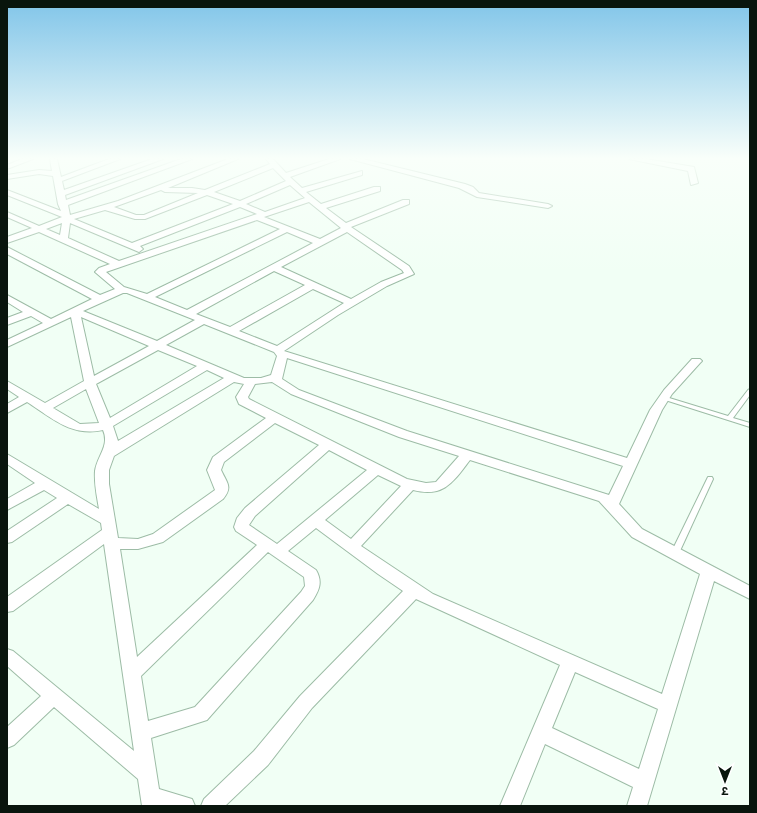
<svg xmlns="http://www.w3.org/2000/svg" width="757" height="813" viewBox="0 0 757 813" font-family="Poppins,'Noto Sans Devanagari',sans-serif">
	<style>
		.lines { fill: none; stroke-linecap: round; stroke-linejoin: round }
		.lane-casing { stroke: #9dbca6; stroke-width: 2 }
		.street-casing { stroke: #9dbca6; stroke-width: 2 }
		.lane { fill: #fff; fill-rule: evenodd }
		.street { fill: #fff; fill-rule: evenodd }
	</style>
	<rect width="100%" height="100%" fill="#f1fff5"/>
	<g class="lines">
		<g class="lane-casing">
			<path id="lane" d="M750,389v6l-17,23 17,5v4l-88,-28 -1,-1 1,-1h4l62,19 20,-26z
				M708,477h4l1,2 -34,74 -1,2 -3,1 -3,-1 -1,-2z"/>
		</g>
		<g class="street-casing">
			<path id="street" d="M22,159h11l-26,10v-4z
				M50,159h7l4,18 48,-18h11l-58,22 2,9 88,-31h11l-98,36 1,5 115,-41h11l-124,46 2,10 48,-14 110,-42h10l-70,29h24l13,2 65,-26 -4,-5h7l13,14 43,-14h11l-50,18 12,11 60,-17v4l-56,17 15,12 53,-17h6v4l-54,17 20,15 57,-23h6v4l-58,23 58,39 5,8 -27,12 -49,29 -54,36 343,107 23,-48 14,-20 28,-31h8l2,2 -2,2 -28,31 -10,16 -43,94 23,25 108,57v13l-36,-18 -67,225h-20l6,-19 -88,-43 -25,62h-20l60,-141 -144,-66 -104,109 -44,57 -43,41h-24l3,-7 50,-48 46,-55 103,-105 -25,-17 -62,-46 -28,23 28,19c7,12 3,20 -3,30l-106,120 -56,18 8,51 33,10 3,7h-53l-4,-27 -84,-72 -40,38 -7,3v-21l34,-31 -34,-30v-17l6,2 121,100 -30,-207 -91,67 -6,1v-15l95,-67 -1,-7 -33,-19 -56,38 -5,1v-12l50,-33 -13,-8 -37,20v-11l28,-16 -28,-19v-10l92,55c-2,-12 -5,-25 -4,-38 2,-15 15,-25 8,-41 -32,7 -51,-12 -76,-28l-20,11v-9l12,-7 -12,-8v-8l38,22 39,-22 -13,-64 -64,30v-7l36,-17 -12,-7 -24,9v-7l16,-6 -16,-10v-7l44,24 41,-20 -85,-45v-7l93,48 15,-6 -20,-17 4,-4 11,-4 -71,-32 -32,11v-6l25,-9 -25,-11v-5l32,14 23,-9 -55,-22v-5l54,21 -3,-7 -5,-28 -14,-2 -32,5v-4l32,-5 13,1zM273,168l13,13 -46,20 -26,-9zM290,185l15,13 -40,14 -19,-8zM161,190l4,2 33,1 -54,22h-8l-22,-8zM207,195l26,9 -101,39 -58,-24 31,-9 30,9h10zM309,202l32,26 -21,11 -56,-22zM240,207l17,7 -138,47 -51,-23 2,-15 69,29 4,-3 -3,-3zM257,220l23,9 -133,65 -23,-7 -18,-15zM62,223l-2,12 -14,-6zM287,232l26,11 -126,67 -32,-13zM347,232l55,38 2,3 -23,9 -30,17 -70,-32zM274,271l31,14 -75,42 -34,-13zM313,289l31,14 -67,43 -38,-15zM123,293h4l68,27 -38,21 -74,-30zM81,317l68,29 -55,30zM204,324l70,28 3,4 -6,19 -10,3h-17l-78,-33zM158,350l39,16 -87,52 -14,-34zM287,358l336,108 -14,29 -202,-64 -108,-41 -17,-11zM207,370l17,8 -106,63 -5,-15zM234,382l10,2 -8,13 3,7 27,14 -53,39 -6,13 8,20 -62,44 -15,5 -20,-1 -9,-54v-14l5,-14zM272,382l19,12 108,43 60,19 -23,26 -10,1 -19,-4 -158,-80 -1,-2 7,-13zM86,389l13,34 -19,1 -27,-16zM275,423l44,22 -74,63 -8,10 -3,9 2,4 21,14 -120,112 -17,-108h18l25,-7 60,-43c10,-12 4,-16 -2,-29l3,-8zM329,450l38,20 -90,74 -28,-19 6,-9zM470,460l129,41 33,36 68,37 -38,120 -229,-100 -72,-48 52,-56c31,8 40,-8 57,-30zM378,475l23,11 -50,53 -26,-19zM268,552l36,25 1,9 -4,6 -106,115 -47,14 -7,-45zM575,672l83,37 -19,60 -87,-41z
				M350,159h13l102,25 8,3 6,6 69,11 4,2 -4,2 -71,-11 -18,-9z
				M629,159h17l48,8 4,16 -7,2 -3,-14z"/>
		</g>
		<use href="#lane" class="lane"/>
		<use href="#street" class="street"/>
	</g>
	<linearGradient id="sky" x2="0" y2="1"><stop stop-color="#81c5e9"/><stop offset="0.58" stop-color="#f9fffa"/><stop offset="1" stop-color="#f9fffa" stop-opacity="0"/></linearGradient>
	<rect width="757" height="273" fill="url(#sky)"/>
	<rect width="757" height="813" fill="none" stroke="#09150d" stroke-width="16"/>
	<g transform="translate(725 781) rotate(180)" stroke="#ffffff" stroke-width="3" paint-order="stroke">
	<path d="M0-3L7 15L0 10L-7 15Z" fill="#09150d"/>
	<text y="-6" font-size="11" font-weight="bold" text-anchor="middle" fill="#09150d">उ</text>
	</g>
</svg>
